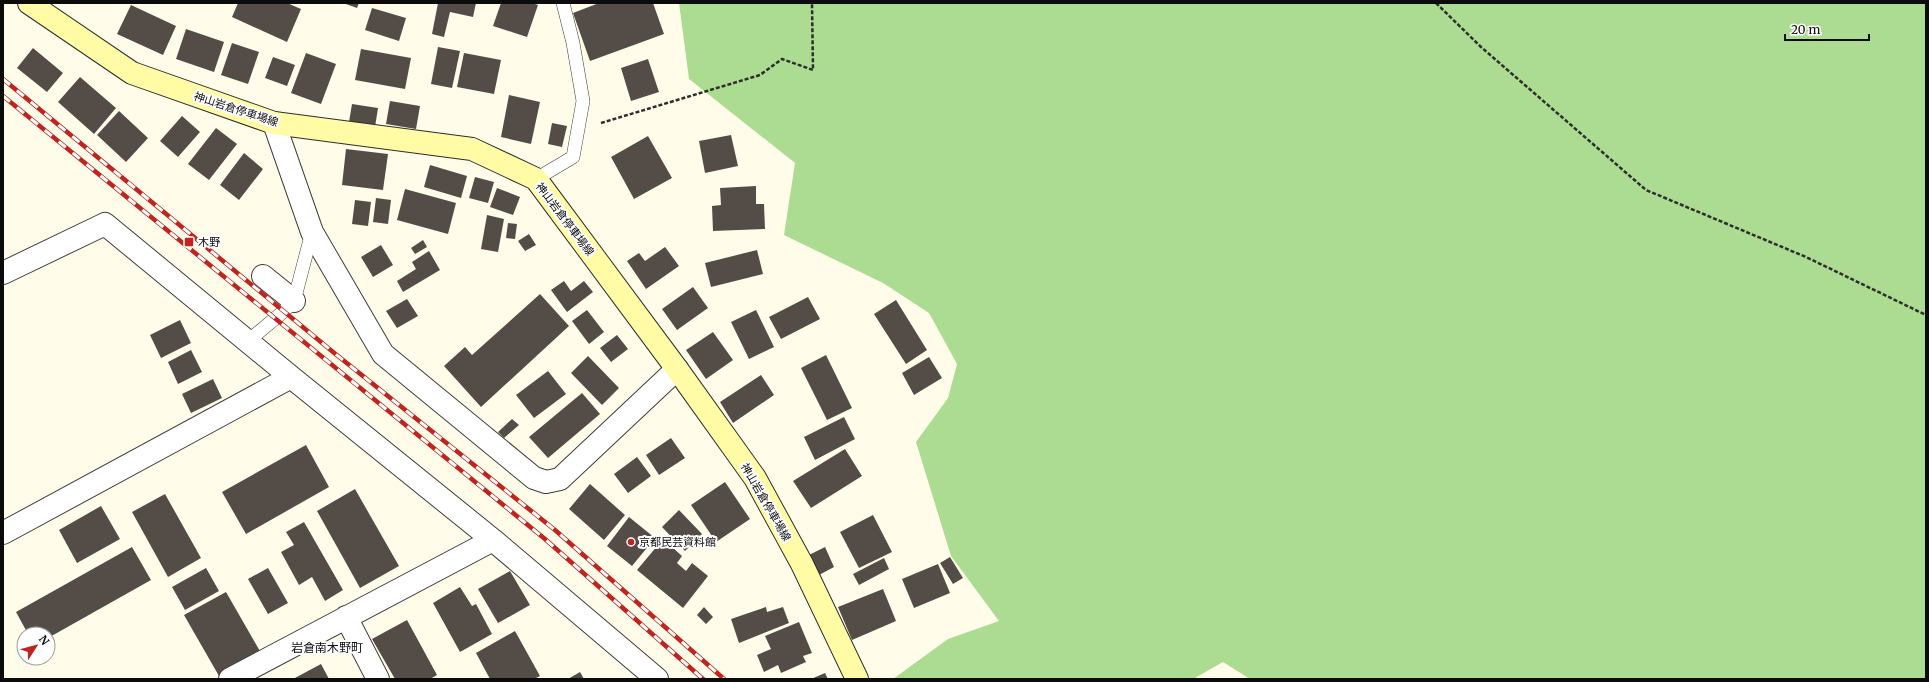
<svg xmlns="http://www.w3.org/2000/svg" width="1929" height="682" viewBox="0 0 1929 682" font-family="Merriweather,'Noto Sans JP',serif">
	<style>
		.forest { fill: #acdc91 }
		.building { fill: #544d47 }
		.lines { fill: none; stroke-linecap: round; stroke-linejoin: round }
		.lane-casing { stroke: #3e3e3e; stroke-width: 14 }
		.street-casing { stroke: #3e3e3e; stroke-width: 24 }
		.secondary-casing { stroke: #2d2d2d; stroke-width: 24 }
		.path { stroke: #2d2d2d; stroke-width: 2.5; stroke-dasharray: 4 2; stroke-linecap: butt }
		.lane { stroke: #fff; stroke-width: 13 }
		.street { stroke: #fff; stroke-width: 22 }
		.secondary { stroke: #fffca5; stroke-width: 22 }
		.rail-casing { stroke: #c0241e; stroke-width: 4.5 }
		.rail { stroke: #fff; stroke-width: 3; stroke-dasharray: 9; stroke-linecap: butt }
		.poi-dot { fill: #c0241e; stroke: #fff; stroke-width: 1.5 }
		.labels { text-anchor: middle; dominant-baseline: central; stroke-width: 4; stroke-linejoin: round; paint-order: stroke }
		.street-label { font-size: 11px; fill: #0b0b0b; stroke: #fff }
		.poi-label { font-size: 11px; fill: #0b0b0b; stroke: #fff; text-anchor: start }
		.neighbourhood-label { font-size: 12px; fill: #0b0b0b; stroke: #fff }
	</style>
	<rect width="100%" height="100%" fill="#fffdea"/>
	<path class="forest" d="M679,3h1247v676h-676l-27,-17 -30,17h-300l55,-40 51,-18 -48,-65 -35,-114 32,-44 9,-34 -28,-51 -46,-30 -99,-48 11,-72 -106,-84z"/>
	<path class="building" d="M238,3h49l14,6 -14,33 -55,-25z
		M343,3h16l-2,5z
		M438,3h38l-3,14 -23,-5 -6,25 -12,-3z
		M501,3h31l6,2 -11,32 -34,-11z
		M599,3h54l11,31 -74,27 -17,-48z
		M131,5l45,21 -13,29 -46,-21z
		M372,8l34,10 -7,23 -34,-11z
		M186,29l38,13 -10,30 -38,-13z
		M232,43l27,9 -11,32 -27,-9z
		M438,47l22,4 -8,37 -21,-4z
		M33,48l30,25 -16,19 -30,-24z
		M361,49l50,9 -6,31 -50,-9z
		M306,53l30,11 -15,40 -30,-11z
		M464,53l37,7 -7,34 -37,-7z
		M273,57l22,8 -8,21 -22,-8z
		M648,59l11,33 -28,9 -10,-33z
		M80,77l36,31 -22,26 -36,-32z
		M509,95l31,7 -9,42 -30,-7z
		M390,101l30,5 -4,23 -30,-5z
		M352,104l26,4 -3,19 -26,-5z
		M119,111l29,27 -22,24 -29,-27z
		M182,116l18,16 -22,25 -18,-16z
		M552,123l15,3 -5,21 -14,-3z
		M216,128l21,16 -28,36 -21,-16z
		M731,135l7,31 -33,7 -6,-32z
		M648,136l24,42 -38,21 -23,-42z
		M346,149l42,5 -5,36 -41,-5z
		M244,153l19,16 -24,31 -19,-15z
		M430,165l37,11 -6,22 -37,-11z
		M475,177l19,5 -6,21 -19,-5z
		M756,186v18h8l1,25 -52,2 -1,-25 9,-1 -1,-17z
		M497,188l23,9 -7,18 -23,-8z
		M405,189l51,14 -8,31 -51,-14z
		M376,198l15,2 -3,24 -15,-2z
		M355,200l16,2 -3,24 -16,-2z
		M487,215l17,4 -6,33 -17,-3z
		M508,223l9,1 -2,15 -9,-1z
		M529,234l7,11 -11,6 -7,-10z
		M423,240l4,7 -12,7 -4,-6z
		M381,245l12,20 -20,12 -12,-20z
		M665,247l14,19 -33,23 -19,-28 12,-8 6,8z
		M757,250l6,24 -52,13 -6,-24z
		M429,251l11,19 -37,22 -6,-11 19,-12 -4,-7z
		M564,281l7,10 13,-10 9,11 -26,20 -16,-22z
		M693,287l15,21 -31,22 -15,-21z
		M540,294l29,32 -88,81 -37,-41 21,-19 7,8z
		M808,297l12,22 -39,20 -12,-22z
		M407,299l11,17 -21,12 -11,-17z
		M896,300l31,50 -21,14 -32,-50z
		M587,310l17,22 -15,12 -17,-23z
		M756,310l18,37 -25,12 -18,-37z
		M180,320l11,23 -30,15 -11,-23z
		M713,332l20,28 -27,19 -20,-29z
		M617,335l11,14 -17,13 -11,-14z
		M191,350l11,22 -24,12 -10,-22z
		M826,355l26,53 -25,12 -26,-52z
		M588,356l31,32 -17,17 -31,-32z
		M929,357l13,21 -28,17 -12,-22z
		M548,371l18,23 -32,24 -18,-23z
		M761,375l13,20 -41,28 -13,-21z
		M213,379l9,19 -31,15 -9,-19z
		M582,393l18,21 -52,44 -19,-21z
		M844,417l11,22 -40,21 -11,-23z
		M512,419l7,6 -15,13 -6,-6z
		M671,438l14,20 -26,17 -13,-20z
		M306,445l23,42 -83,47 -24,-42z
		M845,449l17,27 -51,32 -18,-27z
		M637,457l14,19 -23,17 -14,-19z
		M725,482l25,37 -34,23 -25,-37z
		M590,484l35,31 -21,25 -35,-31z
		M355,489l44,77 -39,22 -43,-77z
		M165,494l36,64 -33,19 -36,-65z
		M101,506l19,33 -43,24 -18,-33z
		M679,510l23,24 -17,17 -23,-24z
		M873,515l19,37 -33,16 -19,-36z
		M629,517l26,21 -23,28 -25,-20z
		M304,522l39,68 -18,11 -13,-24 -13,8 -18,-33 13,-7 -8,-13z
		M663,539l19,17 -5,7 9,8 6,-8 16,13 -25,32 -46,-38z
		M132,547l19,33 -103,58v-4h-20l-12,-22z
		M825,547l9,20 -15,8 -10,-20z
		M950,557l13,21 -10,6 -13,-21z
		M884,558l5,11 -30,16 -6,-11z
		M938,564l12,29 -36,15 -12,-29z
		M206,568l13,23 -34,19 -13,-23z
		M268,568l20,35 -20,11 -20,-35z
		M510,571l20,34 -32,18 -20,-34z
		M460,587l12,19 4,-2 16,30 -32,18 -27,-49z
		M883,589l13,32 -44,19 -14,-33z
		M226,592l35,61 -42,23 -35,-61z
		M704,607l9,10 -7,7 -9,-9z
		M766,607l1,5 16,-5 6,16 -50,20 -8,-24z
		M407,620l30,55 -7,4h-35l-23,-40z
		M799,622l13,31 -9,3 3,6 -25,11 -3,-8 -14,7 -7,-17 14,-6 -6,-13z
		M515,631l25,45 -6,3h-44l-14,-26z
		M321,664l8,15h-36z
		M580,672l4,7h-16z
		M825,673l3,6h-17z"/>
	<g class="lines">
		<g class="lane-casing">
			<path id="lane" d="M536,179l37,-22 10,-56 -10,-58 -10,-40
				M247,342l37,-31 10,-10 18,-69"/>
		</g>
		<g class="street-casing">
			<path id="street" d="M274,123l38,109 71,122 151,124 12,4 14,-3 117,-110
				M3,273l102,-49 186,153 202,163 164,139
				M263,276l31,25
				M3,533l288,-156
				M346,617l32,62
				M230,679l263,-139"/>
		</g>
		<g class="secondary-casing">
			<path id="secondary" d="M29,3l103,70 142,50 198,26 64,30 141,190 78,109 47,86 55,115"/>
		</g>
		<path class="path" d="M1436,3l45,44 165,143 160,67 120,58
			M601,123l159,-48 22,-16 31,11 -1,-67"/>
		<use href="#lane" class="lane"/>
		<use href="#street" class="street"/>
		<use href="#secondary" class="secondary"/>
		<g class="rail-casing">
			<path id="rail" d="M3,79l330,273 222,178 169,149
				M3,96l542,443 158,140"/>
		</g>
		<use href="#rail" class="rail"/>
	</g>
	<g class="poi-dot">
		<rect x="184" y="237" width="10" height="10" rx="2"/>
		<circle cx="631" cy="542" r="4"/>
	</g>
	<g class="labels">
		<g class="street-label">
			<text transform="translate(236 109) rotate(18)">神山岩倉停車場線</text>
			<text transform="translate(565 219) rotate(53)">神山岩倉停車場線</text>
			<text transform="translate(766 502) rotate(60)">神山岩倉停車場線</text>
		</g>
		<g class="poi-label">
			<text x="198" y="242">木野</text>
			<text x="639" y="542">京都民芸資料館</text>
		</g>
		<g class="neighbourhood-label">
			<text x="327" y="647">岩倉南木野町</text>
		</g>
	</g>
	<rect width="1929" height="682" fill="none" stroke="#0b0b0b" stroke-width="8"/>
	<g transform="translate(36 646) rotate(54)"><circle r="19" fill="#ffffff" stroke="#9d9d9d"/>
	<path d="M0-3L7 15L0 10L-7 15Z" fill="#c0241e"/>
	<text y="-6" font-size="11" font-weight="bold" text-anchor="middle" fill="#0b0b0b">N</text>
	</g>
	<path d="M1785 34v6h84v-6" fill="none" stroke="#0b0b0b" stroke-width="2"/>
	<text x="1791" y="34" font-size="12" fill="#0b0b0b" stroke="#ffffff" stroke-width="3" paint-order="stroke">20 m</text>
</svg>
